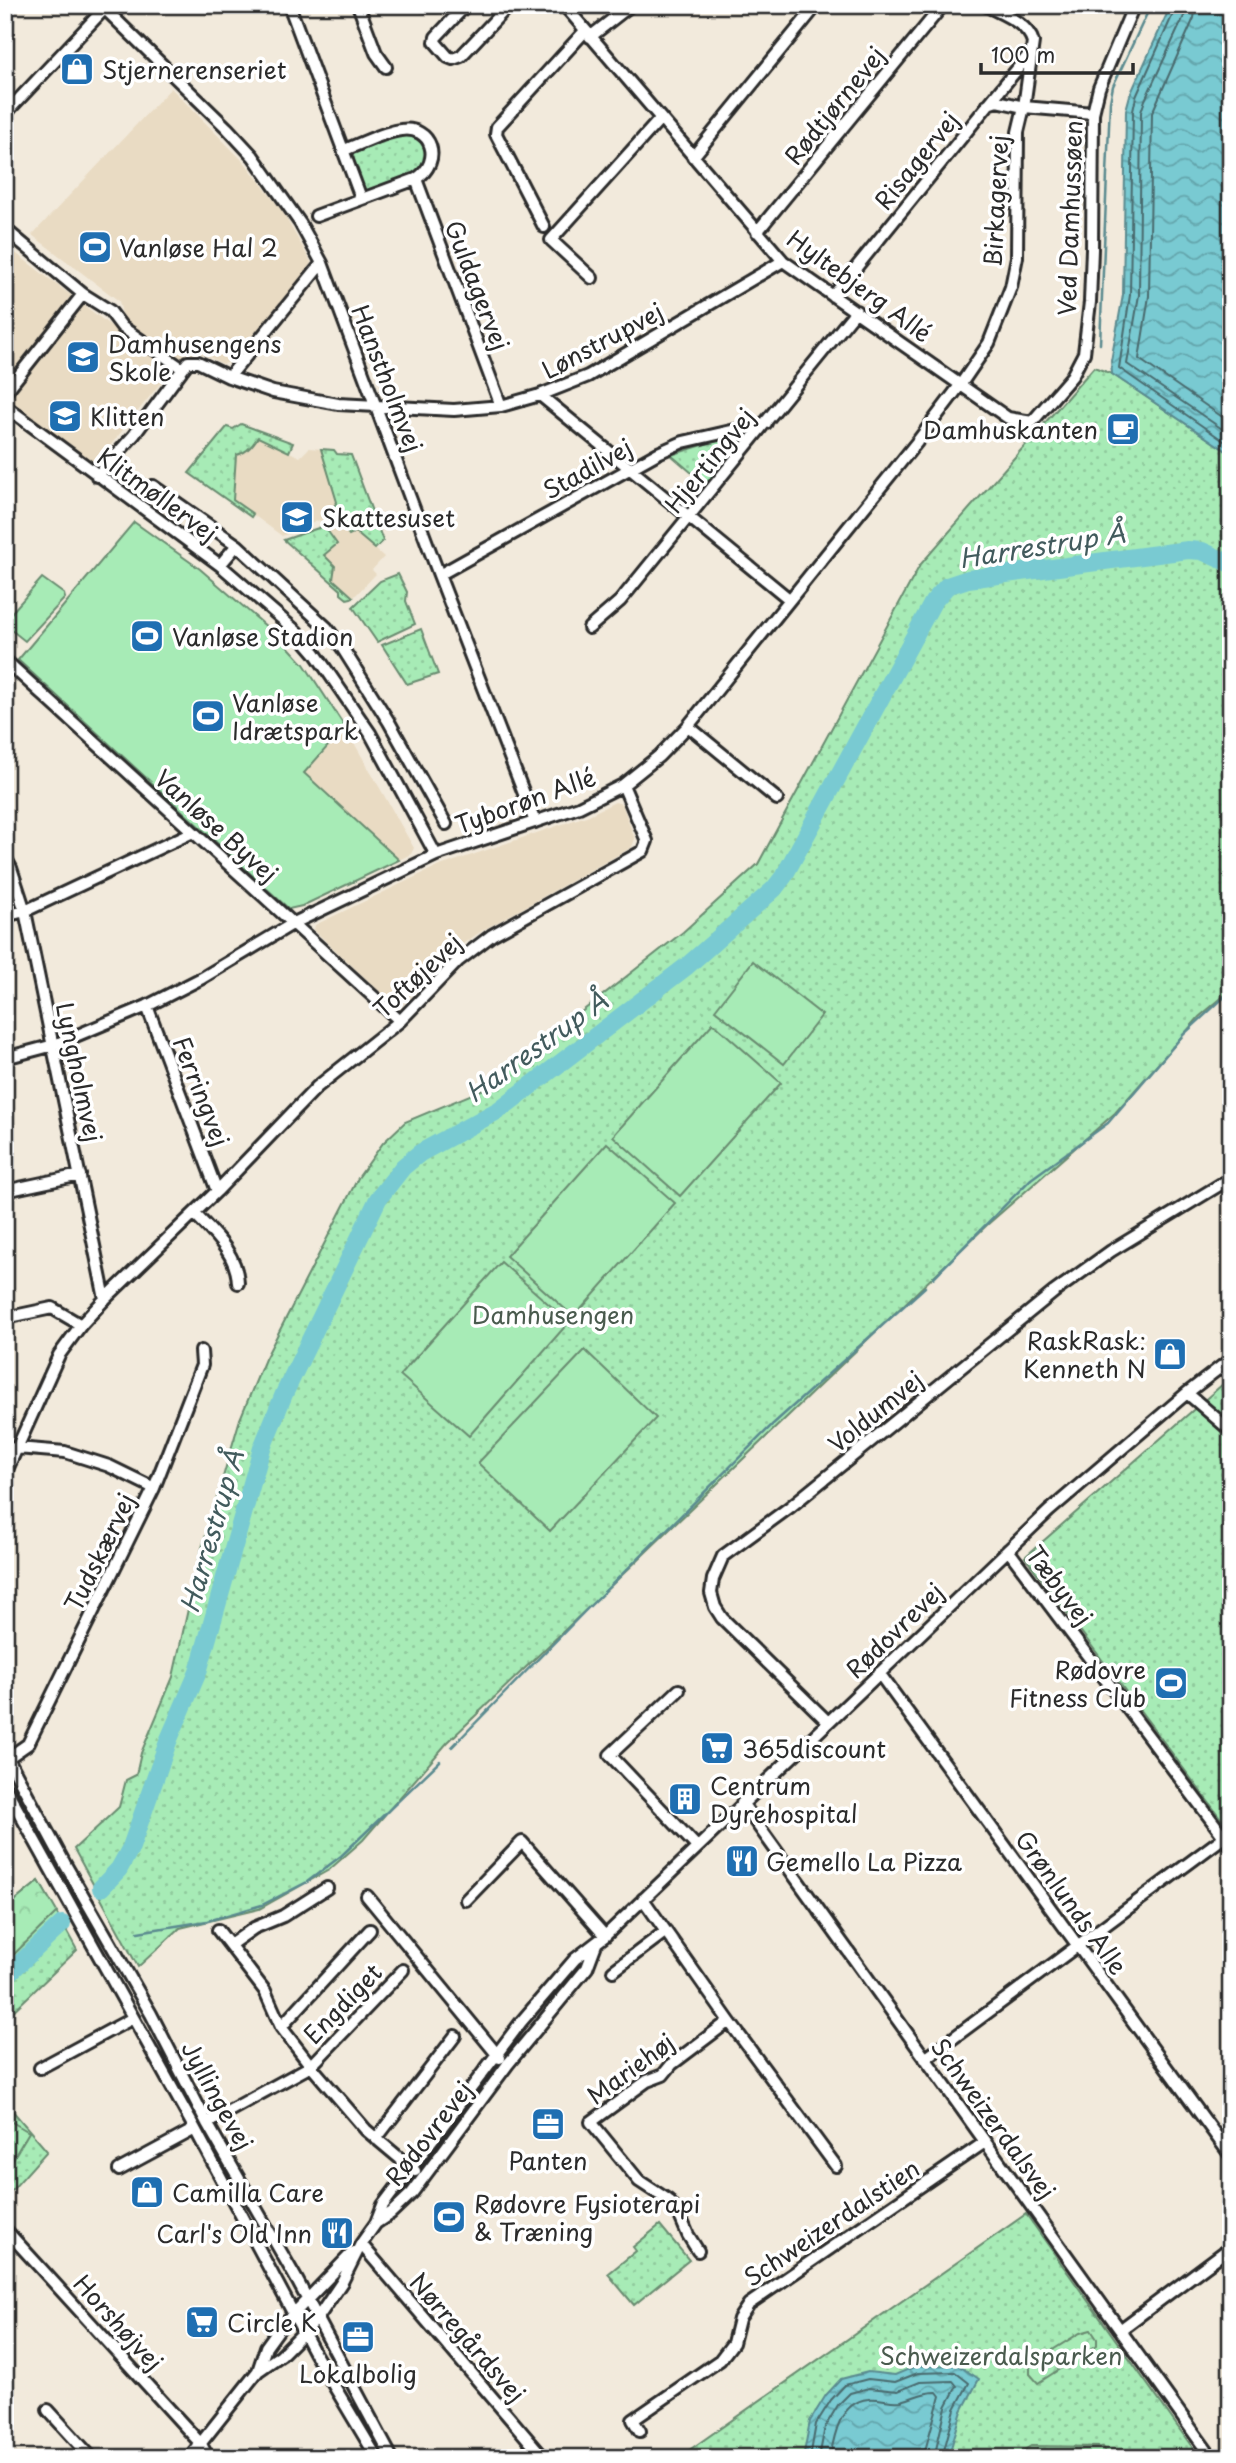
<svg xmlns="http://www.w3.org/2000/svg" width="1236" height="2463" viewBox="0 0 1236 2463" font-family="'Playpen Sans',sans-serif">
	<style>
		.built { fill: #e9dbc3 }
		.grass { fill: url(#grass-dots); stroke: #698b70; stroke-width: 2 }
		.forest { fill: url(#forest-crowns); stroke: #698b70; stroke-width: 2 }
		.pitch { fill: #a7ebb6; stroke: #698b70; stroke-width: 2 }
		.water { fill: url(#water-waves); stroke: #5a8a8f; stroke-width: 2 }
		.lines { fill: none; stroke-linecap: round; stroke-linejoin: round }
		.shore { stroke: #4a6b6e; stroke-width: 2 }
		.stream { stroke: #5a8a8f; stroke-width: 2.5 }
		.river { stroke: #79cad2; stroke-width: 18 }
		.minor-casing { stroke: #2b2b2b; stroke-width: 16 }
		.minor { stroke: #fff; stroke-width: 10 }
		.labels { text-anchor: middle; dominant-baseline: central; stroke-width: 7; stroke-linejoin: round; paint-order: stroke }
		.poi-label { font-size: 24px; fill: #2b2b2b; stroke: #fff; text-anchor: start }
		.street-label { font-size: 24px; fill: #2b2b2b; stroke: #fff }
		.park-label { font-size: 24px; fill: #4a5b4e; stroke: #fff }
		.water-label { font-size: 26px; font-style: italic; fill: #425b5d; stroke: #fff }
	</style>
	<defs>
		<pattern id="grass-dots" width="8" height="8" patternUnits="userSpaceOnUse" patternTransform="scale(1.75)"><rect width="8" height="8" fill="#a7ebb6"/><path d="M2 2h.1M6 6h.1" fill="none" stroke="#90ca9d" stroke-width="1.8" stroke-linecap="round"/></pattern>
		<pattern id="forest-crowns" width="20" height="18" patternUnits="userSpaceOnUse" patternTransform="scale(1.75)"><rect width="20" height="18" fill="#a7ebb6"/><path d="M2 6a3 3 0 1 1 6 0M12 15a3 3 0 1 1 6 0" fill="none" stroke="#90ca9d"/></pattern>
		<pattern id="water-waves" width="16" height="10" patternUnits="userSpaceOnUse" patternTransform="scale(1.75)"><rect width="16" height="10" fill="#79cad2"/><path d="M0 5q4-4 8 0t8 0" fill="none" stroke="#63a4ab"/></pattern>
	</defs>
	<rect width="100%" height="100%" fill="#f2eadc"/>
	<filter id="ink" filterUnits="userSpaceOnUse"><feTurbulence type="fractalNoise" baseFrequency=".0143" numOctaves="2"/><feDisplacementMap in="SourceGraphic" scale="14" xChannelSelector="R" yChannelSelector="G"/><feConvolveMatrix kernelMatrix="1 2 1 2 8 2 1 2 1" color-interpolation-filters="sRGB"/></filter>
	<g filter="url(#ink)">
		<path class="built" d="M171,88l75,76 36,47 29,51 -2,9 -79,91 -7,2 -24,-12 -22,11 -52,-36 -6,-26 -87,-66z
			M5,245l106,81 58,36 2,8 -73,91 -8,1 -85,-66z
			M258,437l42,20 9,-9 12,1 29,86 5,-4 29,26 -12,13 4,4 -22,23 -22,-18 -9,-24 14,-11 -17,-24 -38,16 -49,-36 3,-46 16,-7z
			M345,727l69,121 -3,6 -12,6 -95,-87z
			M615,802l7,2 13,35 -3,8 -147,82 -21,14 -15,12 -48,51h-6l-81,-76 1,-5 119,-57 155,-53z"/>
		<path class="grass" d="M400,135c10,0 19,0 24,11 14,27 -41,42 -60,46l-14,-38z
			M1094,367l18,7 119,80v536l-32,27 -84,96 -128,112 -540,518 -84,97 -34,30 -70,39 -79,19 -42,39 -64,-118 45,-42 7,-27 10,-5 5,-22 32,-76 27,-122 40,-136 25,-60 93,-181 25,-35 22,-21 77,-32 201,-158 75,-68 162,-299z
			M241,424l52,19 -4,9 -31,-15c-5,8 -13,17 -22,18l-3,45 20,14 -2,3 -62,-44 38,-46 6,2z
			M741,437l2,3 -37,45 -35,-30 38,-12z
			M321,449l13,1 3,4 14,1 32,86 -8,8 -20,-17 -6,3 -18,-25 6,-8z
			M324,526l13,18 -13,11 11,11 -2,13 20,18 -2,1 -4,1 -6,-5v-4l-57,-50z
			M398,574l9,18 -1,9 9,23 -38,18 -24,-35 27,-26z
			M421,629l17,45 -31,10 -25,-39z
			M1231,1377v455l-206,-275z
			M39,1881l38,69 -72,69v-110z
			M5,2102l42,49 -42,47z
			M1026,2214l174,244h-522z
			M660,2225l29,35 -55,45 -26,-31 28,-23 -3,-4z"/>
		<path class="forest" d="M39,1881l18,31 -52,51v-54z
			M1091,2330l6,9v6l-59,38 -8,-9v-10l50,-31z
			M1031,2446l72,1 5,11h-97z"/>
		<path class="pitch" d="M134,522l66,47 83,72 21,23 41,63 -41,46 95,87 -97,46 -13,3 -271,-249z
			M42,578l22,16 1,4 -40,43 -20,-16v-5z
			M753,961l69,54 -38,49 -69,-54z
			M713,1023l68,60 -101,113 -67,-60z
			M607,1143l68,60 -101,114 -68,-61z
			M501,1262l68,60 -100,114 -69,-61z
			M585,1350l71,68 -106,113 -72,-68z
			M5,2118l24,14 -24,40z"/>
		<path class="water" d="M1171,5h60v449l-119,-80 -1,-13 12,-66 3,-185 4,-15z
			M958,2365l21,14 -17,32 -14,47h-145l7,-37 16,-26 15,-16 27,-7 27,3 21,-9z"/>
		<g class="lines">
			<path class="shore" d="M1177,5l-41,92 -3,14 -3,184 -11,73 112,78
				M1186,5l-1,9 -40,86 -4,12 -2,183 -12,69 104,71
				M1196,5l-2,13 -42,95 -3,183 -10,63 92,64
				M810,2458l6,-34 15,-24 14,-15 23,-6 27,3 23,-9 37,-1 14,11 -14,26 -13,49
				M819,2458l6,-31 13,-22 12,-12 19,-5 29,3 22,-9 33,-1 4,5 -11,21 -12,51
				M830,2458c4,-23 10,-56 38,-59 11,-2 22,4 33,2 14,-3 19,-9 36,-9l3,4 -17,62"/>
			<path class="stream" d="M1100,344l10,-242 3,-16 38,-81
				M933,1278l98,-99 77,-56 75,-88 48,-44
				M452,1747l136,-139 185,-184 152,-137
				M138,1932l69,-11 55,-16 45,-23 34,-26 99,-95"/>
			<path class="river" d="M101,1888l18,-19 12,-22 38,-108 29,-67 64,-224 22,-54 94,-195 25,-32 17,-14 79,-43 188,-144 87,-77 10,-13 149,-274 14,-16 21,-7 220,-29 14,1 29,13
				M5,1977l57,-53"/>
			<g class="minor-casing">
				<path id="minor" d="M101,5l126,123 26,28 47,67 22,40 117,312 96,247
					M289,5l72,193
					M358,5l18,48 10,14
					M424,5l12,1
					M466,5l-30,32 -1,5 13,15 5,2 8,-3 48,-51
					M564,5l219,256 225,157 24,4 40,-46 12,-23 6,-51 2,-53 1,-136 6,-25 35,-83
					M590,37l41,-32
					M988,104l9,-3 27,6 69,6
					M5,114l103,-109
					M693,157l124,-152
					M416,179l85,227
					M316,216l100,-37c28,-18 15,-54 -15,-49 -19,2 -39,14 -57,20
					M544,227l-48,-93 1,-7 88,-96
					M5,229l78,65 27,17 12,16 61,42
					M757,232l186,-227
					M592,278l-41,-38 109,-121
					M833,296l198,-244
					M229,377l93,-114
					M5,393l78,-99
					M540,395l249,204
					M5,406l215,159 76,66 19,22 55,80 66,122
					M97,476l37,-41 54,-73h10l31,15 44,15 65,12 116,6 47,-4 39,-11 48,-19 195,-115
					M153,486l84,59 90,83 16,21 46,73 57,102
					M220,565l17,-20
					M439,575l219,-122 25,-11 83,-19
					M589,628l31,-27 236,-290
					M5,660l395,361
					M688,726l89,73
					M5,857l6,11 14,43 80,388
					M5,916l20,-5 168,-79
					M147,1006l70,185
					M5,1058l49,-13 93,-39 55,-28 92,-55 142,-68 143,-48 44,-22 36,-29 29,-30 229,-284 44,-58 28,-41 22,-56 6,-30 1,-125 6,-25 9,-65c-5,-19 -31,-28 -48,-37
					M5,1191l75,-16
					M195,1214c19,20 42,40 43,69
					M5,1318l47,-10 29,17
					M1187,1393l44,38
					M5,1449l12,-1 -12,26
					M154,1488l-45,-22 -44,-14 -48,-4 42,-93 22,-30 24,-26 112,-108 100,-104 83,-66 58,-60 34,-26 151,-84 4,-10 -24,-56
					M1008,1550l223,296
					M879,1673l352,483
					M679,1690l-69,65 87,92
					M828,1722l-106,-104 -7,-11 -4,-14 2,-14 10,-23 67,-49 264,-215 57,-41 120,-73
					M5,1753l60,111 86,150 56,109 90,157 95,178
					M8,1758l20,-14 126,-256 48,-123 -1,-14
					M5,1787l190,342 120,225 62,104
					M742,1803l470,655
					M367,1896l133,162
					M643,1899l86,122 107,145
					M466,1900l56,-58 83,94
					M218,1930l47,61 16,36 30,39 55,64 49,41
					M230,1945l24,-17 29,-12 44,-28
					M613,1971l53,-40
					M281,2027l89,-97
					M925,2059l299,-222
					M40,2068l93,-50
					M207,2123l104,-57 92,-96
					M376,2139l79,-103
					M119,2170l76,-41
					M376,2223l15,-10 21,-20 96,-129 79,-96 9,-24
					M5,2229l196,215 7,14
					M361,2244l183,214
					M698,2251l-10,-16 -8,-19 -12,-16 -29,-19 -48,-59 56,-41 16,-6 9,-11 57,-43
					M1120,2330l111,-83
					M258,2371l8,-24 13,-18 74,-77
					M48,2410l44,48
					M640,2431l-7,-11 87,-60 13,-17 6,-24 10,-15 236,-162
					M189,2458l69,-87 23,-16 36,-36 25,-37 19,-38 15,-21 7,-18 138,-183 54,-63 30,-23 444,-425 138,-118 44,-34"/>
			</g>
			<use href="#minor" class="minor"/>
		</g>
	</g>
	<defs>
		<g id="shop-square" transform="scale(1.75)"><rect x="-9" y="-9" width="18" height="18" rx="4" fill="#1f6fb2" stroke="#fff"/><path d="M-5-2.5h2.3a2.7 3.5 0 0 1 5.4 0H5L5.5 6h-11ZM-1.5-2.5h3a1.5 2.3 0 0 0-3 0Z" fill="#fff"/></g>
		<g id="stadium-square" transform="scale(1.75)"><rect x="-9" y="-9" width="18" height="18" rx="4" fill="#1f6fb2" stroke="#fff"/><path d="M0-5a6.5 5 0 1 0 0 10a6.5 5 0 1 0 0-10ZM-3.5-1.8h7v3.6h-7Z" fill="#fff"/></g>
		<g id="school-square" transform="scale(1.75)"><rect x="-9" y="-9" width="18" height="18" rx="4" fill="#1f6fb2" stroke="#fff"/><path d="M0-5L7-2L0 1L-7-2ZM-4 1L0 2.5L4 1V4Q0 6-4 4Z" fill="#fff"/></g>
		<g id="cafe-square" transform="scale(1.75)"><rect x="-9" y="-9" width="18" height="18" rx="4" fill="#1f6fb2" stroke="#fff"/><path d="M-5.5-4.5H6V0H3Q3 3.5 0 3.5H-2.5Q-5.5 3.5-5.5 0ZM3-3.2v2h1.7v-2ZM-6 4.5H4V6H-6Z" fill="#fff"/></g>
		<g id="supermarket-square" transform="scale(1.75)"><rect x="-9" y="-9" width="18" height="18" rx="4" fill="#1f6fb2" stroke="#fff"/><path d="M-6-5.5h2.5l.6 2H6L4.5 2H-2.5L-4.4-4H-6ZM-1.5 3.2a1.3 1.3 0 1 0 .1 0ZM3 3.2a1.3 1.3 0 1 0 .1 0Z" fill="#fff"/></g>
		<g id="building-square" transform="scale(1.75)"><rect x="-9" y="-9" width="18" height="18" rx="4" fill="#1f6fb2" stroke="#fff"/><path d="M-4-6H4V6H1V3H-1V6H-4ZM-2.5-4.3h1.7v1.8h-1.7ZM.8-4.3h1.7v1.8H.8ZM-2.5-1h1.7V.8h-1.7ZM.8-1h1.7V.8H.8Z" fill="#fff"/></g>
		<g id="restaurant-square" transform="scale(1.75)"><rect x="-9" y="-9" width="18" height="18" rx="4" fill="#1f6fb2" stroke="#fff"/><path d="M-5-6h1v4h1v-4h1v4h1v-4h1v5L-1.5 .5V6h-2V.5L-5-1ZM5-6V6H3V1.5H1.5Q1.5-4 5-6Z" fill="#fff"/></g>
		<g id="office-square" transform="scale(1.75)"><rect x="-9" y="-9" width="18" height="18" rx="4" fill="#1f6fb2" stroke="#fff"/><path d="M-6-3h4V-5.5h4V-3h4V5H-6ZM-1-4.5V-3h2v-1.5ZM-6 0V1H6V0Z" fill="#fff"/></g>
	</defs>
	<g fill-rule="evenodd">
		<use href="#shop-square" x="77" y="69"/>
		<use href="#stadium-square" x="95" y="247"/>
		<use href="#school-square" x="83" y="357"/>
		<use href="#school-square" x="65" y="416"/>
		<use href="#cafe-square" x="1123" y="429"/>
		<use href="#school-square" x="297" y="517"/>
		<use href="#stadium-square" x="147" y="636"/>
		<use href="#stadium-square" x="208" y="716"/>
		<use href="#shop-square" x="1170" y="1354"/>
		<use href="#stadium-square" x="1171" y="1683"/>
		<use href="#supermarket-square" x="717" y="1748"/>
		<use href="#building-square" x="685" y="1799"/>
		<use href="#restaurant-square" x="742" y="1861"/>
		<use href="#office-square" x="548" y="2124"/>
		<use href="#shop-square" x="147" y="2192"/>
		<use href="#stadium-square" x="449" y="2217"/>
		<use href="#restaurant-square" x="337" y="2233"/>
		<use href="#supermarket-square" x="202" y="2322"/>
		<use href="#office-square" x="358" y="2337"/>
	</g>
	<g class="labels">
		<g class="poi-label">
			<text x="102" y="69">Stjernerenseriet</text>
			<text x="119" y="247">Vanløse Hal 2</text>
			<text x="108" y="343">Damhusengens<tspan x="108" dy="28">Skole</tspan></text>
			<text x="90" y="416">Klitten</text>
			<text x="1098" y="429" text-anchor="end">Damhuskanten</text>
			<text x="322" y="517">Skattesuset</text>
			<text x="172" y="636">Vanløse Stadion</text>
			<text x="232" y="702">Vanløse<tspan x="232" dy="28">Idrætspark</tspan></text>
			<text x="1146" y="1340" text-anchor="end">RaskRask:<tspan x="1146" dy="28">Kenneth N</tspan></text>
			<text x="1146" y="1669" text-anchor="end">Rødovre<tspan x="1146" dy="28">Fitness Club</tspan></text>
			<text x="742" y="1748">365discount</text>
			<text x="710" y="1785">Centrum<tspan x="710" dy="28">Dyrehospital</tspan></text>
			<text x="766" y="1861">Gemello La Pizza</text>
			<text x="548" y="2160" text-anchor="middle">Panten</text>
			<text x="172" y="2192">Camilla Care</text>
			<text x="474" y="2203">Rødovre Fysioterapi<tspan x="474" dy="28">&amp; Træning</tspan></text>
			<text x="312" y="2233" text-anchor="end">Carl's Old Inn</text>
			<text x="227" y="2322">Circle K</text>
			<text x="358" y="2373" text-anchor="middle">Lokalbolig</text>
		</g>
		<g class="street-label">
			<text transform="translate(834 105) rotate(-51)">Rødtjørnevej</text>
			<text transform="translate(916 160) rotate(-51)">Risagervej</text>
			<text transform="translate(995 201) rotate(-87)">Birkagervej</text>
			<text transform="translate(1069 218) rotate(-88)">Ved Damhussøen</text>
			<text transform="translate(478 285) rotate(69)">Guldagervej</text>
			<text transform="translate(860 285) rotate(36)">Hyltebjerg Allé</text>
			<text transform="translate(602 340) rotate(-28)">Lønstrupvej</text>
			<text transform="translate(388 378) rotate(69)">Hanstholmvej</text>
			<text transform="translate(709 460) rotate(-51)">Hjertingvej</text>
			<text transform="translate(587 468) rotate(-29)">Stadilvej</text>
			<text transform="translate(158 494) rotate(36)">Klitmøllervej</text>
			<text transform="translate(525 800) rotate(-20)">Tyborøn Allé</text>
			<text transform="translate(217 825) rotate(42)">Vanløse Byvej</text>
			<text transform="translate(417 975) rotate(-43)">Toftøjevej</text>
			<text transform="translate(80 1072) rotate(78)">Lyngholmvej</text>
			<text transform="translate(202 1091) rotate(69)">Ferringvej</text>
			<text transform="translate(875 1411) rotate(-39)">Voldumvej</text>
			<text transform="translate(99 1552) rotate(-64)">Tudskærvej</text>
			<text transform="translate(1060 1585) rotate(53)">Tæbyvej</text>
			<text transform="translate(894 1630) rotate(-44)">Rødovrevej</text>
			<text transform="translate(1072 1902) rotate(54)">Grønlunds Alle</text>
			<text transform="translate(342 2003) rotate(-46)">Engdiget</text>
			<text transform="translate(630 2068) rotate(-36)">Mariehøj</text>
			<text transform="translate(218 2095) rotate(61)">Jyllingevej</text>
			<text transform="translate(994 2118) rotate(54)">Schweizerdalsvej</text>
			<text transform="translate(428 2133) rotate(-52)">Rødovrevej</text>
			<text transform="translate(831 2222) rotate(-34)">Schweizerdalstien</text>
			<text transform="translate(119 2322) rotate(48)">Horshøjvej</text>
			<text transform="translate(468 2337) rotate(49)">Nørregårdsvej</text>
		</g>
		<g class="park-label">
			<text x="553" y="1314">Damhusengen</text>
			<text x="1001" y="2355">Schweizerdalsparken</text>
		</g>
		<g class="water-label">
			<text transform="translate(1042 545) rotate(-9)">Harrestrup Å</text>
			<text transform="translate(536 1046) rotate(-36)">Harrestrup Å</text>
			<text transform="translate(211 1531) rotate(-74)">Harrestrup Å</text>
		</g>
	</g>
	<rect width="1236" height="2463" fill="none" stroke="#fff" stroke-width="28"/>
	<rect x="14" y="14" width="1208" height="2435" fill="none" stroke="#2b2b2b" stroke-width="2.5" filter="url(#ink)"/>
	<path d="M981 63v10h152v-10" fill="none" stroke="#2b2b2b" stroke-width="3.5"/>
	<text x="991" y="63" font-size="21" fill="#2b2b2b" stroke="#ffffff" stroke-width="5" paint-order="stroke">100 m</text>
</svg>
